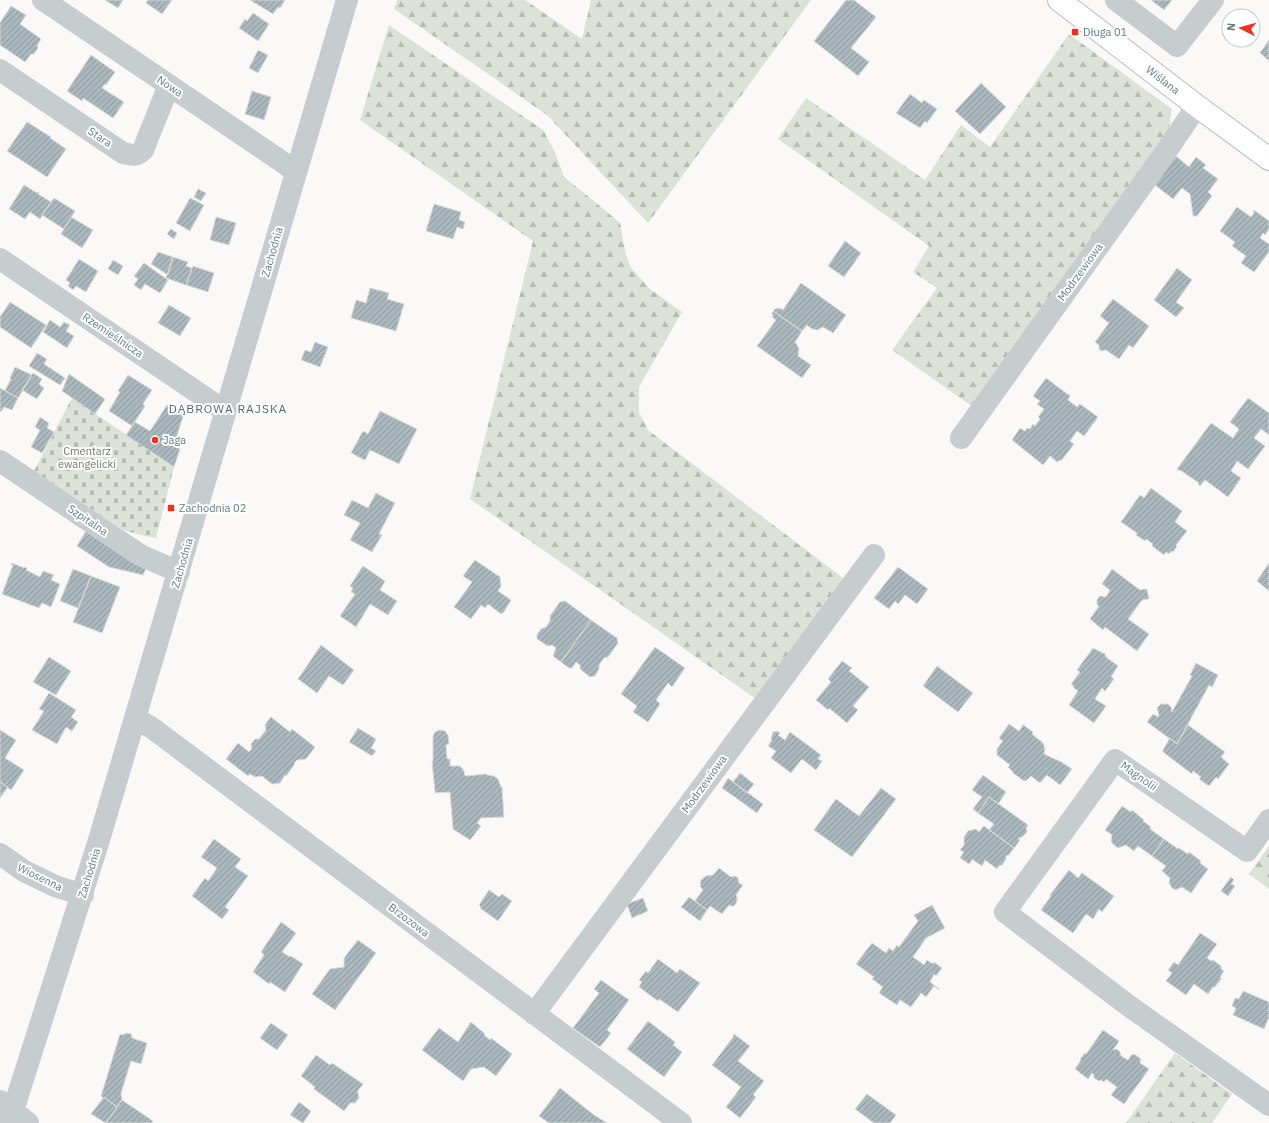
<svg xmlns="http://www.w3.org/2000/svg" width="1269" height="1123" viewBox="0 0 1269 1123" font-family="'IBM Plex Sans',sans-serif">
	<style>
		.forest { fill: url(#forest-firs) }
		.cemetery { fill: url(#cemetery-stones) }
		.building { fill: url(#building-hatch); stroke: #dbdbd9 }
		.lines { fill: none; stroke-linecap: round; stroke-linejoin: round }
		.major-casing { stroke: #b7bec1; stroke-width: 24 }
		.minor { stroke: #c7cccf; stroke-width: 22 }
		.major { stroke: #fff; stroke-width: 22 }
		.poi-dot { fill: #f3301e; stroke: #fff; stroke-width: 1.5 }
		.labels { text-anchor: middle; dominant-baseline: central; stroke-width: 4; stroke-linejoin: round; paint-order: stroke }
		.poi-label { font-size: 11px; fill: #627a85; stroke: #fff; text-anchor: start }
		.street-label { font-size: 11px; fill: #627a85; stroke: #fff }
		.park-label { font-size: 11px; fill: #6a7b61; stroke: #fff }
		.neighbourhood-label { font-size: 12px; letter-spacing: 1px; fill: #54676f; stroke: #fff }
	</style>
	<defs>
		<pattern id="forest-firs" width="22" height="20" patternUnits="userSpaceOnUse"><rect width="22" height="20" fill="#dce2d8"/><path d="M5 1l3.5 6h-7zM16 11l3.5 6h-7z" fill="#b6bcb5"/></pattern>
		<pattern id="cemetery-stones" width="16" height="16" patternUnits="userSpaceOnUse"><rect width="16" height="16" fill="#dce2d8"/><path d="M2 7V4a2 2 0 0 1 4 0v3zM10 15v-3a2 2 0 0 1 4 0v3z" fill="#b6bcb5"/></pattern>
		<pattern id="building-hatch" width="6" height="6" patternUnits="userSpaceOnUse"><rect width="6" height="6" fill="#aab7bc"/><path d="M-1 1l2-2M0 6l6-6M5 7l2-2" fill="none" stroke="#8e9a9e"/></pattern>
	</defs>
	<rect width="100%" height="100%" fill="#faf9f7"/>
	<path class="forest" d="M397,0h128l57,39 9,-39h220l-163,223 -101,-108 -153,-106z
		M389,25l154,105 12,22 9,25 30,24 26,22 6,32 5,13 19,21 32,23 -43,75v25l9,18 199,151 -91,118 -286,-200 63,-258 -173,-121z
		M1069,34l103,75 -5,31 -194,267 -81,-57 45,-62 -24,-16 16,-26 -151,-107 28,-41 119,82 36,-55 29,22z
		M1269,846v43l-20,-15z
		M1175,1053l57,41 -20,29h-86z"/>
	<path class="cemetery" d="M72,398l102,69 -18,71 -11,-2 -22,-6 -89,-59z"/>
	<path class="building" d="M105,0h18l-5,8z
		M148,0h24l-10,14 -16,-11z
		M250,0h35l-5,8 -2,-1 -5,7z
		M846,0h8l22,17 -25,31 18,14 -11,14 -44,-35z
		M1151,0h21l-8,10z
		M11,6l15,9 -6,9 21,15 -4,7 1,2 -4,6h-3l-6,8 -25,-17v-22z
		M253,13l16,11 -11,17 -19,-13 6,-9 2,2z
		M1269,40v21l-9,-8z
		M258,50l10,5 -10,18 -9,-5z
		M91,55l24,17 -9,13 -1,-1 -3,4 22,14 -11,16 -30,-20 -1,3 -15,-10z
		M981,83l25,24 -26,27 -25,-23z
		M252,91l19,6 -7,23 -19,-6z
		M910,94l12,9 2,-3 13,9 -10,14 -2,-2 -5,7 -24,-15z
		M27,122l24,15 -1,1 16,11 -19,28 -40,-26z
		M1176,156l13,11 7,-10 10,8 -3,3 15,11 -10,13 4,4 -15,20h-4l-3,-22 -8,-6 -9,11 -18,-14z
		M24,185l13,8 1,-1h1l-1,2 13,8 -11,17 -10,-7 -5,7 -16,-10z
		M198,189l8,4 -5,8 -7,-4z
		M54,198l21,13 -11,18 -22,-14z
		M190,198l14,7 -14,26 -14,-8z
		M434,204l27,8 -2,8 6,2 -2,7 -6,-2 -4,12 -27,-8z
		M1237,207l14,10 3,-4 -1,-1 1,-2 15,11v8l-4,6 -2,-2 -3,5 9,6v8l-15,20 -13,-9 5,-7 -14,-10 3,-4 -15,-11z
		M71,217l22,13 -11,18 -21,-14z
		M216,217l20,6 -7,22 -19,-5z
		M171,229l6,4 -3,6 -7,-5z
		M845,241l16,12 -17,24 -16,-11z
		M158,252l15,5 -5,18 -17,-11z
		M173,257l15,5 -2,4 6,2 -6,17 -20,-7z
		M79,259l19,12 -12,21 -10,-6 -3,4 -5,-4 2,-3 -4,-3z
		M113,260l10,6 -5,9 -10,-6z
		M144,263l24,17 -8,13 -15,-9 -4,6 -7,-5 4,-6 -4,-3z
		M193,266l21,7 -6,19 -22,-7z
		M1177,268l15,12 -16,22 8,6 -8,9 -22,-17z
		M801,283l45,32 -13,18 -10,-6 -6,3 -5,-1 -5,-4 -5,6 -29,-20 2,-2 5,-1 3,2z
		M370,288l19,5 -2,6 17,5 -8,27 -45,-13 5,-18 10,3z
		M1113,299l36,27 -16,22 -4,-3 -10,14 -13,-9 -4,1 -3,-2v-4l-4,-3 14,-19 -9,-7z
		M10,302l36,23 -15,23 -31,-21v-10z
		M169,305l22,13 -11,18 -22,-13z
		M773,311l29,20 -7,11 4,6 -1,8 13,9 -9,13 -45,-32 19,-26 -3,-2 -1,-5z
		M50,320l10,7 4,-5 6,3 -4,6 8,5 -7,12 -24,-16z
		M315,342l13,5 -8,20 -19,-7 4,-10 6,2z
		M37,353l10,6 -3,5 21,14 -5,7 -31,-19z
		M15,367l17,8 -14,23 -13,-7 6,-12 -1,-1z
		M33,373l9,6 -3,5 5,4 -7,11 -15,-9z
		M69,374l36,25 -10,15 -33,-23z
		M128,375l24,15 -9,14 2,2 -13,20 -23,-15 11,-19 -2,-1z
		M1046,378l24,18 -2,4 9,7 3,-3 18,13 -14,19 -7,-5 -7,10 4,3 -13,17 -2,-1 -2,2 -7,-6 -7,9 -31,-25 8,-12 5,3 2,-3 3,1 3,-5 2,2 5,-7 -2,-2 6,-8 -7,-5 3,-3 -7,-5z
		M0,388l18,10 -6,12 -8,-3 -3,5 -1,-1z
		M1248,398l21,15v22l-8,-6 -7,9 11,8 -17,23 -11,-8 -6,10 10,7 -13,19 -23,-17 -5,6 -2,-2 1,-1 -19,-13v1l-3,-2 34,-46 22,15 6,-9 -9,-7z
		M167,405l17,8 -10,32 6,4 -6,18 -48,-32 9,-13 15,9z
		M380,411l37,18 -18,35 -29,-14 -5,10 -14,-7 12,-22 5,3z
		M40,417l9,6 -2,5 7,4 -12,21 -11,-6 9,-17 -5,-3z
		M1151,488l31,23 -7,11 12,9 -11,14 1,1 -4,6 -2,-1 -2,3 -3,-2 -2,3 -12,-9 1,-2 -7,-5 -1,2 -9,-6 1,-2 -16,-11 19,-27 4,3z
		M376,493l19,10 -16,31 3,1 -10,17 -22,-12 10,-17 -16,-8 8,-15 16,8z
		M86,531l60,37 -3,7 -34,-8 -32,-21z
		M475,560l25,17 1,9 -3,5 13,9 -7,12 -3,2 -13,-10 -3,4 -4,-3 -10,14 -17,-12 18,-25 -9,-6z
		M12,563l12,5v-1l3,1 -1,2 14,7 3,-6 11,4 -3,5 9,4 -9,23 -9,-4 -3,5 -37,-14 11,-29h-2z
		M1269,563v28l-12,-10z
		M363,566l22,15 -5,9 17,11 -9,14 -18,-11 -14,23 -16,-11 15,-22 -4,-2 2,-4 -3,-2z
		M898,567l30,22 -11,15 -12,-9 -7,9 -3,-3 -6,8 -15,-11z
		M73,569l18,7 -13,32 -18,-7z
		M1112,569l28,21 6,-1 1,1 2,8 -1,1 -6,1 -14,19 21,15 -12,17 -32,-24 -2,3 -13,-11 9,-13 -2,-1v-5l3,-4 6,1 4,-7 -8,-6z
		M91,576l29,11 -18,46 -29,-11z
		M565,601l26,19 -30,42 -8,-6 3,-8 -4,-3 -4,1 -11,-7v-4l4,-6 5,-2 4,-6v-5l10,-14z
		M591,620l26,18 1,5 -10,14 -4,1 -5,7v4l-4,7 -5,1 -10,-8v-4l-4,-3 -4,6h-3l-8,-6z
		M321,645l33,25 -11,15 -14,-9 -12,17 -19,-14z
		M655,647l30,21 -13,19 -4,-4 -12,17 4,4 -12,18 -15,-10 4,-6 -16,-12z
		M1093,648l12,6 1,3 12,9 -7,11 3,2 -9,12 -3,-3 -7,11 11,7 -12,17 -25,-18 9,-14 -4,-3 -1,-3 -2,-1 9,-12 -3,-2z
		M49,657l22,14 -15,24 -23,-13z
		M842,661l10,7 -3,3 20,16 -16,19 5,4 -11,13 -18,-15 -1,2 -12,-10 15,-18 -3,-3z
		M1196,663l22,12 -6,12 -3,-2 -32,59 -30,-22 6,-8 5,3 1,-2 -2,-7 4,-4h7l3,3 1,5 20,-36 -2,-1z
		M937,666l36,27 -15,19 -35,-26z
		M49,693l27,17 -5,7 7,5 -6,9 -6,-4 -9,17 -25,-14 12,-19 -5,-2z
		M271,717l19,15 2,-3 23,18 -9,12 -9,1 -3,3 1,1 -9,12 -1,-1 -5,8 -8,1 -10,-8 -7,1 -5,-3 -2,2 -22,-17 12,-16 11,9 3,-3 -1,-5 4,-5h4l7,-9 -1,-5z
		M1009,724l10,7 4,-6 -1,-1 11,8 -1,2 11,9 2,6 -1,5 15,7h1l12,8 -12,16 -13,-10 -7,8 -9,-7 -4,4 -3,1 -11,-8v-1l-5,-5 2,-2 -13,-10v-6l6,-8 -4,-3z
		M1188,725l37,27 -4,5 8,7 -11,15 -2,-2 -7,9 -10,-7 2,-2 -8,-6 -1,3 -29,-22v-2l7,-12 7,6z
		M358,728l18,11 -5,9 5,3 -4,5 -23,-14z
		M0,730l16,10 -11,18 19,12 -13,20 -11,-8z
		M440,730l5,1 3,4 1,9 -3,1 1,14h3v7h10l4,5 1,5 22,-2v1l7,1 4,3 3,8h1l2,30 -23,1 -4,5 4,3 -11,14 -17,-11 -3,-37 -15,1 -3,-32h1v-25l2,-4z
		M777,731l3,2 -2,2 7,5 5,-8 31,23 -3,4 4,2 -6,9 -14,-11 -11,14 -20,-15 5,-7 -8,-5 4,-6 -1,-1 2,-7z
		M740,773l14,11 -7,9 -14,-11z
		M983,775l23,17 -8,12 -9,-7 -11,16 -5,-4 9,-12 -10,-7z
		M728,778l35,26 -6,9 -35,-25z
		M0,782l8,5 -8,11z
		M881,788l15,11 -44,58 -38,-27 22,-31 23,17z
		M989,797l39,28 -2,3 1,4 -5,5 -3,1 -1,1 2,1 -6,8 -25,-18 5,-6 -16,-11z
		M1122,806l9,6 1,-2 12,10 -1,1 8,6 -1,2 14,10 -12,17 -14,-10 -4,5 -8,-6 -8,3 -5,-4 -2,-3 1,-6 -7,-5z
		M984,826l30,22 -6,8 -1,-1 -1,1v3l-4,6 -3,1 -2,3 -12,-9 -3,6 -9,-6v-1l-4,5 -9,-6 4,-6 -4,-2 4,-5v-8l4,-6 8,-2 3,3z
		M214,839l27,20 -6,8 13,9 -23,31 4,3 -7,9 -30,-23 13,-18 3,3 9,-13 -16,-11z
		M1164,839l14,10 1,-1 9,6 1,-2 12,9 -1,2 8,6 -17,24 -9,-6 -6,3 -4,-2 -3,-5 1,-5 -8,-7 4,-5 -14,-10z
		M719,868l12,9 4,-1 3,2 1,5 4,2 -7,10 1,2v4l-3,5h-3l-2,-1 -7,9 -12,-8 -3,4 -12,-9 8,-11 -3,-4 1,-6 5,-4 7,-1z
		M1069,870l9,8 4,-5 32,23 -12,16 -3,-3 -6,10 -7,-5 -13,19 -32,-23 10,-14 -1,-1z
		M1231,877l3,3 -3,4 4,2 -7,10 -7,-5z
		M489,890l10,7 3,-3 10,7 -14,20 -18,-13 1,-1 -2,-2z
		M689,897l18,13 -7,11 -19,-14z
		M643,898l5,13 -16,7 -5,-14z
		M932,905l13,23 -19,10 -13,19 11,8 3,-5 6,4 1,-2 8,6 -6,8 -2,-2 -4,8 9,7v1l-5,-4 -8,11 -5,-4 -10,14 -11,-7 -3,5 -18,-12 4,-6 -11,-8 2,-2 -18,-13 16,-21 14,10 3,-5 4,3 4,-6 2,2 19,-26 -4,-6z
		M281,922l15,11 -14,19 8,5 1,-1 12,8 -18,28 -15,-10 -1,2 -16,-12 11,-17 -3,-3z
		M1200,933l17,11 -10,14 4,3 2,-1 8,6v3l3,2 -4,6 1,2 -6,8h-2l-5,7 -14,-10 -8,11 -20,-14 6,-8 -4,-3 6,-8 4,3z
		M358,940l18,13 -41,57 -23,-16 18,-25 14,-2v-9z
		M658,959l19,14 3,-4 20,14 -22,29 -19,-13 -1,2 -19,-14 3,-5 -3,-2 7,-9 2,2z
		M601,980l28,20 -22,30 4,3 -11,14 -27,-19 26,-35 -5,-4z
		M1243,991l26,11v15l-5,12 -31,-14 3,-7 -4,-2 3,-8 4,1z
		M648,1021l27,21 -2,3 9,7 -18,25 -37,-28z
		M471,1022l14,12 -1,1 6,5 1,-2 21,16 -16,22 -12,-9 -13,2 -8,12 -41,-31 17,-22 19,14z
		M271,1023l17,12 -11,15 -17,-12z
		M1103,1030l16,11 -6,9 4,-1 3,3 1,4 7,4 4,-6 1,1 1,-1 7,5 -1,4 9,6 -25,35 -13,-9 6,-8 -11,-8 -2,3 -3,-2 -2,1 -5,-3v-3l-2,-2 -4,6 -13,-10 6,-9 -1,-1 5,-6 1,1z
		M126,1033l5,1 1,4 15,5 -6,21 -10,-3 -10,32 1,7 -5,7 -13,-10 -1,1 -2,-2 19,-62 3,1z
		M734,1034l16,12 -12,15 26,20 -11,14 3,2 -16,21 -14,-11 15,-20 -29,-22 22,-29 -1,-1z
		M316,1055l14,10 2,-2 31,21 -6,8 1,1 1,5 -4,5h-5l-6,8 -30,-22 1,-2 -14,-11z
		M560,1088l34,27 13,8h-58l-10,-7z
		M867,1094l29,21 -6,8h-16l-19,-14z
		M104,1097l13,10 -11,16 -2,-1 -13,-8z
		M122,1100l31,21 -1,2h-46z
		M299,1102l12,9 -8,12 -13,-8z"/>
	<g class="lines">
		<g class="major-casing">
			<g id="major">
				<path id="s1" d="M1059,0l138,106 72,53"/>
			</g>
		</g>
		<path class="minor" d="M43,0l238,161 15,11
			M1116,0l61,46 36,-46
			M0,70l123,83c8,2 13,4 20,-3l26,-65
			M0,259l225,152
			M961,438l204,-285 32,-47
			M0,461l140,94 39,17
			M135,718l17,10 529,395
			M1269,820l-22,31 -132,-91 -110,152 124,94 140,99
			M0,854l24,17 31,15 28,9
			M534,1014l340,-459
			M0,1101l28,22
			M9,1123l90,-283 248,-840"/>
		<use href="#major" class="major"/>
	</g>
	<g class="poi-dot">
		<rect x="1071" y="28" width="8" height="8" rx="2"/>
		<circle cx="155" cy="440" r="4"/>
		<rect x="167" y="504" width="8" height="8" rx="2"/>
	</g>
	<g class="labels">
		<g class="poi-label">
			<text x="1083" y="32">Długa 01</text>
			<text x="163" y="440">Jaga</text>
			<text x="179" y="508">Zachodnia 02</text>
		</g>
		<g class="street-label">
			<text stroke="none"><textPath href="#s1" startOffset="131">Wiślana</textPath></text>
			<text transform="translate(170 86) rotate(34)">Nowa</text>
			<text transform="translate(100 137) rotate(34)">Stara</text>
			<text transform="translate(272 252) rotate(-74)">Zachodnia</text>
			<text transform="translate(1080 272) rotate(-54)">Modrzewiowa</text>
			<text transform="translate(113 335) rotate(34)">Rzemieślnicza</text>
			<text transform="translate(88 520) rotate(34)">Szpitalna</text>
			<text transform="translate(182 563) rotate(-74)">Zachodnia</text>
			<text transform="translate(1139 776) rotate(35)">Magnolii</text>
			<text transform="translate(704 784) rotate(-54)">Modrzewiowa</text>
			<text transform="translate(89 873) rotate(-73)">Zachodnia</text>
			<text transform="translate(40 877) rotate(26)">Wiosenna</text>
			<text transform="translate(409 920) rotate(37)">Brzozowa</text>
		</g>
		<g class="park-label">
			<text x="87" y="451">Cmentarz<tspan x="87" dy="13">ewangelicki</tspan></text>
		</g>
		<g class="neighbourhood-label">
			<text x="228" y="408">DĄBROWA RAJSKA</text>
		</g>
	</g>
	<g transform="translate(1241 28) rotate(276)"><circle r="19" fill="#ffffff" stroke="#c0cace"/>
	<path d="M0-3L7 15L0 10L-7 15Z" fill="#f3301e"/>
	<text y="-6" font-size="11" font-weight="bold" text-anchor="middle" fill="#627a85">N</text>
	</g>
</svg>
